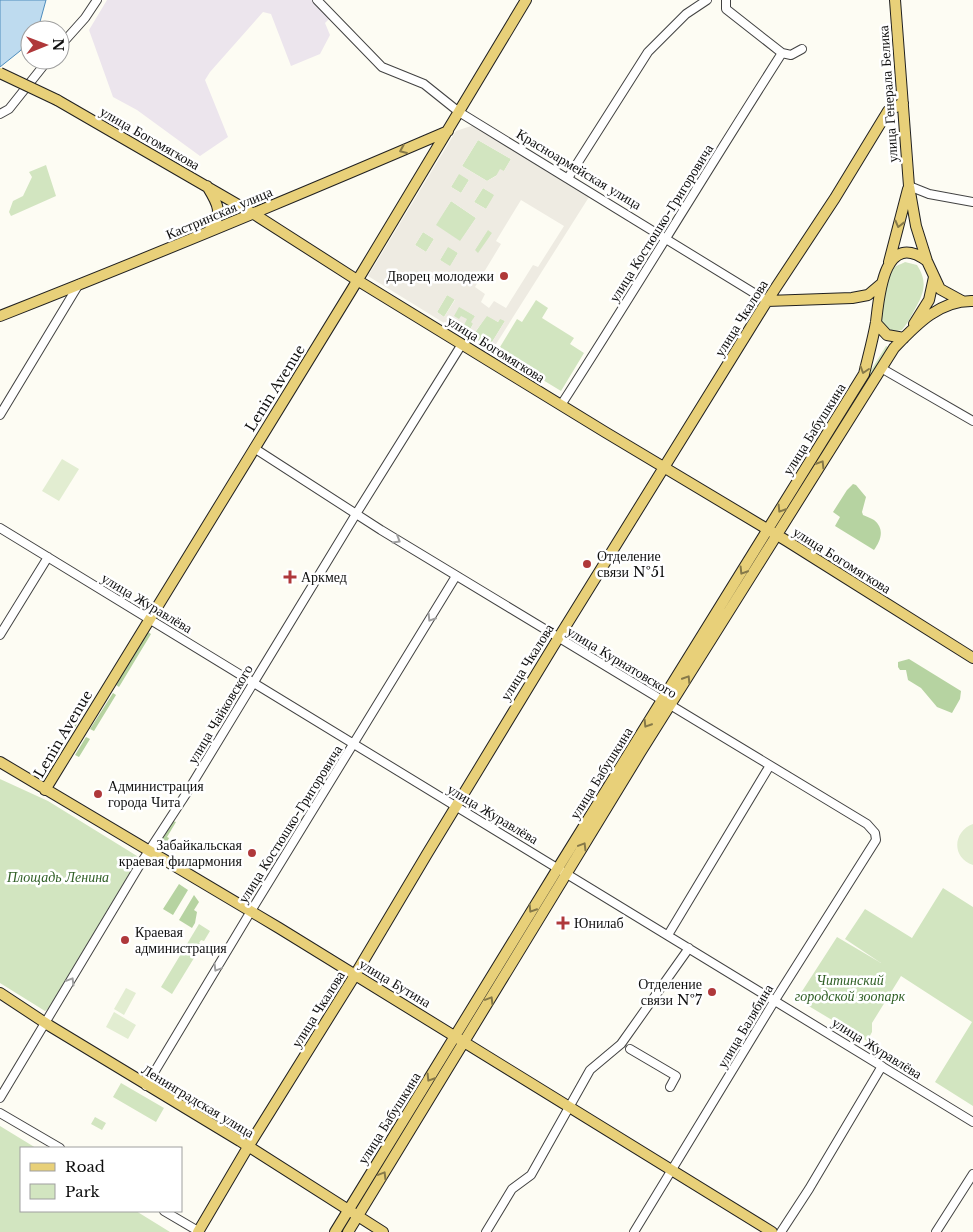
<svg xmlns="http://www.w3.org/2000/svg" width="973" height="1232" viewBox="0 0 973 1232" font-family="'Libre Baskerville',serif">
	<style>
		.industrial { fill: #ece5ed }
		.green { fill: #d2e5c0 }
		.forest { fill: #b6d3a1 }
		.pitch { fill: #e2edd1 }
		.plaza { fill: #eeebe2; fill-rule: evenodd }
		.water { fill: #bedbef; stroke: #4e8dbd }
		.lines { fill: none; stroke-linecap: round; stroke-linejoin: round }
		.minor-casing { stroke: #424242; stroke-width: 10 }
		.major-casing { stroke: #202020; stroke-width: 12 }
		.minor { stroke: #fff; stroke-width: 8 }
		.major { stroke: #e8d079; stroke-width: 10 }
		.major-bridge-casing { stroke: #202020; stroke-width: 12; stroke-linecap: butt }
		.major-bridge { stroke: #e8d079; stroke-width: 10 }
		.oneway { stroke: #867949 }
		.oneway2 { stroke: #9f9f9f }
		.poi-dot { fill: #af383a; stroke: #fff; stroke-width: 2 }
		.labels { text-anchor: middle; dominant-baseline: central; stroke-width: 5; stroke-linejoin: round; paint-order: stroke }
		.street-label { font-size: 14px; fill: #0f0f0f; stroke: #fff }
		.poi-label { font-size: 14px; fill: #0f0f0f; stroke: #fff; text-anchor: start }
		.park-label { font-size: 14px; font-style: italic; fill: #316027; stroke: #fff }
	</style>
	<rect width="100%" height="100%" fill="#fdfcf3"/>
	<path class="industrial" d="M107,0h206l18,17 -6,6 5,12 -10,19 -29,12 -20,-52 -8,-2 -53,60 -5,8 23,57 -28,19 -63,-46 -24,-13 -24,-67z"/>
	<path class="green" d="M478,140l33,19 -7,12 -17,10 -25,-15z
		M46,165l10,31 -45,20 -2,-4 4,-11 10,-5 9,-19 -3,-5z
		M459,173l10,7 -8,13 -10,-6z
		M483,188l12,7 -9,14 -12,-7z
		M451,201l25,17 -16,24 -25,-17z
		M488,229l5,3 -14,22 -5,-3z
		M423,232l11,7 -8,13 -11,-7z
		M448,246l10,7 -8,14 -10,-7z
		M469,260l6,3 -8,13 -5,-3z
		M905,262l12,3c11,17 7,28 -2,44 -4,8 -8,15 -13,21l-12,2 -9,-9 -1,-6c3,-12 6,-41 15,-50 2,-2 7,-3 10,-5z
		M447,295l8,4 -11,18 -7,-5z
		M536,300l12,8 -6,10 32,20 -4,6 14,9 -23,38 -64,-39 20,-33 5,3z
		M459,306l16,10 -2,8 -6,11 -12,-7 4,-8 -6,-4z
		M487,315l11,7 2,-4 5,3 -16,26 -17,-10z
		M886,346l4,2 -104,167 -4,-2z
		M0,779l48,22 89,55 1,3 -90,150 -3,2 -45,-28z
		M943,888l30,19v199l-38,-24 37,-60 -71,-46 -29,47v9l-5,9 -70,-42 40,-62 44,26 -36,-24 20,-30 47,29z
		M199,924l11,7 -6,10 -3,-1 -2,3 3,2 -30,49 -11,-7z
		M452,1050l-8,14v3l-84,137 9,-17v-4z
		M121,1083l43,25 -8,14 -43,-25z
		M95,1117l11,6 -4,7 -11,-6z
		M0,1126l36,22h-15v63h115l34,21h-170z"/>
	<path class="forest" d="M853,484l3,1 10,12 -4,15 1,3c4,2 8,3 11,5 11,9 7,20 0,30l-39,-24 5,-9 -7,-5 14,-22z
		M148,632l3,2 -32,53 -3,-2z
		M909,659l52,32 -1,8 -8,14 -15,-6 -16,-19 -13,-8 -2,-10h-6l-2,-3v-5z
		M113,693l3,2 -22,36 -4,-2z
		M81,709l4,2 -27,44 -4,-3z
		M86,737l4,2 -11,18 -4,-2z
		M173,821l3,1 -9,15 2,1 -3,6 -5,-3z
		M179,884l9,6 -15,25 -10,-6z
		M194,895l5,7 -5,8 3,2 -2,11 -3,5 -13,-8z"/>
	<path class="pitch" d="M62,459l17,10 -20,32 -17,-10z
		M973,824v41c-22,-7 -20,-34 0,-41z
		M126,988l10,5 -12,22 -10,-6z
		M114,1012l22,13 -8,14 -22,-12z"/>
	<path class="plaza" d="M474,125l115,72 -98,155 -123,-76 88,-145zM478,140l33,19 -7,12 -4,-2 -4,7 -9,5 -25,-15zM459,174l10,6 -8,13 -10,-6zM483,188l11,7 -8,14 -12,-7zM521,200l43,26 -26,41 -5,-2 -27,43 -12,-7 -5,7 -8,-6 4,-8 -10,-7 26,-43 -5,-3zM451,201l25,17 -16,23 -24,-16zM488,230l4,3 -14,20 -3,-3zM423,232l11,7 -8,13 -11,-7zM448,247l10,6 -8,13 -10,-6zM447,295l8,5 -11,17 -7,-5zM459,307l16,9 -4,6 2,2 -6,11 -12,-7 4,-6 5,3 3,-6 -6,-3 -2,3 -5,-3zM487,316l11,6 2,-3 5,2 -16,26 -17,-11z"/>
	<path class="water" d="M0,0h46l-8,29 -8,1v9l-10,12 -20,16z"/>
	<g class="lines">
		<g class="minor-casing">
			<path id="minor" d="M317,0l65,67 42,17 35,28 308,189
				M726,0v9l56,44 9,2 11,-6
				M60,46l25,-28 12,-18
				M0,114l9,-5 39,-49
				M568,178l80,-126 38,-38 21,-14
				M909,186l20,8 44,8
				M881,368l92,53
				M561,405c75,-116 146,-235 221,-352
				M0,415l79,-131
				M254,448l127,82 486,294 8,9 1,7 -101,160 -141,232
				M0,528l973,594
				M0,635l48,-78
				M668,935l101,-168
				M630,1049l46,27 -6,11
				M146,1086l105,-175 205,-335
				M0,1098l141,-235 45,-69 170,-280 106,-170
				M0,1113l60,35
				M164,1211l34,20
				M486,1232l26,-43 19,-14 59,-105 31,-26 68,-96
				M781,1232l28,-43 73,-123
				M936,1232l37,-58"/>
		</g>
		<g class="major-casing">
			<path id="major" d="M895,0l14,186 7,40 11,35 13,28 22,12
				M57,100l197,114 103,66 248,152 182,109 186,117
				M207,186c11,18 17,27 2,45
				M889,262l19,-73
				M767,301l85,-3 16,-3 13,-11
				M0,316c150,-59 299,-121 448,-185
				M876,323l11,12 17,3
				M914,324l15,-24 5,-23
				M0,762l279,166 493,304
				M45,790l306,-499 175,-291
				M0,993l50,33 190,115 143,91
				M198,1232l50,-85 104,-167 75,-126 127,-209 213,-344 68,-103 53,-87 15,-8
				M335,1232l223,-364 306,-494c4,-17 9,-35 12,-52 3,-26 8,-93 51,-61
				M348,1232l292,-479 254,-405c22,-23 45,-48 79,-47"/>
		</g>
		<use href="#minor" class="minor"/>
		<use href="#major" class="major"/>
		<g class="major-bridge-casing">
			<path id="major-bridge" d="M0,73l57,27"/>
		</g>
		<use href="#major-bridge" class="major-bridge"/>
	</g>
	<defs><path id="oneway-chevron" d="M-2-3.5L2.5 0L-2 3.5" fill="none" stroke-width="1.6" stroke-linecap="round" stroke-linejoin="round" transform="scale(1.25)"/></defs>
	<g class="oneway">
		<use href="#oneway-chevron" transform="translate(403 150) rotate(157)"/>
		<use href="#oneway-chevron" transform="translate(899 224) rotate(104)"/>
		<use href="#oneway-chevron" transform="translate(864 370) rotate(108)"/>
		<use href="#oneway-chevron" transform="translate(821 464) rotate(-58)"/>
		<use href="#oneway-chevron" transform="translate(781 509) rotate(122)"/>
		<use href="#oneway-chevron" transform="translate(743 571) rotate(122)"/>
		<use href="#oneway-chevron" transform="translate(687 679) rotate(-58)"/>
		<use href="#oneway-chevron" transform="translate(647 724) rotate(122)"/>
		<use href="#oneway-chevron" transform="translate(583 846) rotate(-59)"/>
		<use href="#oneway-chevron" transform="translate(532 909) rotate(122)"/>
		<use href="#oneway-chevron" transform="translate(490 1000) rotate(-59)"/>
		<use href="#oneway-chevron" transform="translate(430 1078) rotate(122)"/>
		<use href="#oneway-chevron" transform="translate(383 1175) rotate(-59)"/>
	</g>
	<g class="oneway2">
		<use href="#oneway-chevron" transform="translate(397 540) rotate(31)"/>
		<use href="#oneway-chevron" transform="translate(431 618) rotate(122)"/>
		<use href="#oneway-chevron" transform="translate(217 968) rotate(121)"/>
		<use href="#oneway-chevron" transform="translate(71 981) rotate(-59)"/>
	</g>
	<g class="poi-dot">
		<circle cx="504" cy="276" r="5"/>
		<circle cx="587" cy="564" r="5"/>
		<path d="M287.5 569.5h5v5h5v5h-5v5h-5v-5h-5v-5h5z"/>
		<circle cx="98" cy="794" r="5"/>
		<circle cx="252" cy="853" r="5"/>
		<path d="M560.5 915.5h5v5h5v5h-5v5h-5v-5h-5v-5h5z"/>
		<circle cx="125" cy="940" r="5"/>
		<circle cx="712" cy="992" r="5"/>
	</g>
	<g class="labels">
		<g class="street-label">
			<text transform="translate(888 94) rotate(-94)">улица Генерала Белика</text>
			<text transform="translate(150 138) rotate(30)">улица Богомягкова</text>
			<text transform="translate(579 169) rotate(31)">Красноармейская улица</text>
			<text transform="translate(219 213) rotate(-23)">Кастринская улица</text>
			<text transform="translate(661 223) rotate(-58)">улица Костюшко-Григоровича</text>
			<text transform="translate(741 318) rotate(-58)">улица Чкалова</text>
			<text transform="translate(496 349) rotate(32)">улица Богомягкова</text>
			<text transform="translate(275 388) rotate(-58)">Lenin Avenue</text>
			<text transform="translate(814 429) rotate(-58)">улица Бабушкина</text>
			<text transform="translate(842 560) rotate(32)">улица Богомягкова</text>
			<text transform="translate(147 603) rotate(31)">улица Журавлёва</text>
			<text transform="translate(527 662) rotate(-58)">улица Чкалова</text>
			<text transform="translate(622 662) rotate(31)">улица Курнатовского</text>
			<text transform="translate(220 714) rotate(-59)">улица Чайковского</text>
			<text transform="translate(63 734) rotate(-59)">Lenin Avenue</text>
			<text transform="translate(601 773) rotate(-58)">улица Бабушкина</text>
			<text transform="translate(493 814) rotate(31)">улица Журавлёва</text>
			<text transform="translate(290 824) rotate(-58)">улица Костюшко-Григоровича</text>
			<text transform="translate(395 983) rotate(31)">улица Бутина</text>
			<text transform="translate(318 1009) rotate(-58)">улица Чкалова</text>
			<text transform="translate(745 1026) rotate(-59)">улица Балябина</text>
			<text transform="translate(877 1048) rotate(32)">улица Журавлёва</text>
			<text transform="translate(198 1101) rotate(31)">Ленинградская улица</text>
			<text transform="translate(389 1118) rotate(-58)">улица Бабушкина</text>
		</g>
		<g class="poi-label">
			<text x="494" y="276" text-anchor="end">Дворец молодежи</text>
			<text x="597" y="556">Отделение<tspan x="597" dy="16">связи №51</tspan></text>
			<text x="301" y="577">Аркмед</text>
			<text x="108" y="786">Администрация<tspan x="108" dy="16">города Чита</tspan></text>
			<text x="242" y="845" text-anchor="end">Забайкальская<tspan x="242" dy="16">краевая филармония</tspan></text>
			<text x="574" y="923">Юнилаб</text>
			<text x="135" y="932">Краевая<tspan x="135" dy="16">администрация</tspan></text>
			<text x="702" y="984" text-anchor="end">Отделение<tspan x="702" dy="16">связи №7</tspan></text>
		</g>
		<g class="park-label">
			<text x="58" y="877">Площадь Ленина</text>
			<text x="850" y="980">Читинский<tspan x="850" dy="16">городской зоопарк</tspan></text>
		</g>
	</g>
	<rect x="20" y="1147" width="162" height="65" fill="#ffffff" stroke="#9f9f9f"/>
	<rect x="30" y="1163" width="25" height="8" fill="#e8d079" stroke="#9f9f9f"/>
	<text x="65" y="1172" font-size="15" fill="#0f0f0f">Road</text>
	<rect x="30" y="1184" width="25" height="15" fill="#d2e5c0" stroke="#9f9f9f"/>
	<text x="65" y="1197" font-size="15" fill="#0f0f0f">Park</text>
	<g transform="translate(45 45) rotate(89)"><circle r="24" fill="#ffffff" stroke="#9f9f9f"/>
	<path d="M0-4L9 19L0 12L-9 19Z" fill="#af383a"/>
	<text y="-8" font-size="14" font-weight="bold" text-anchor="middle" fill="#0f0f0f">N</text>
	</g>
</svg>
